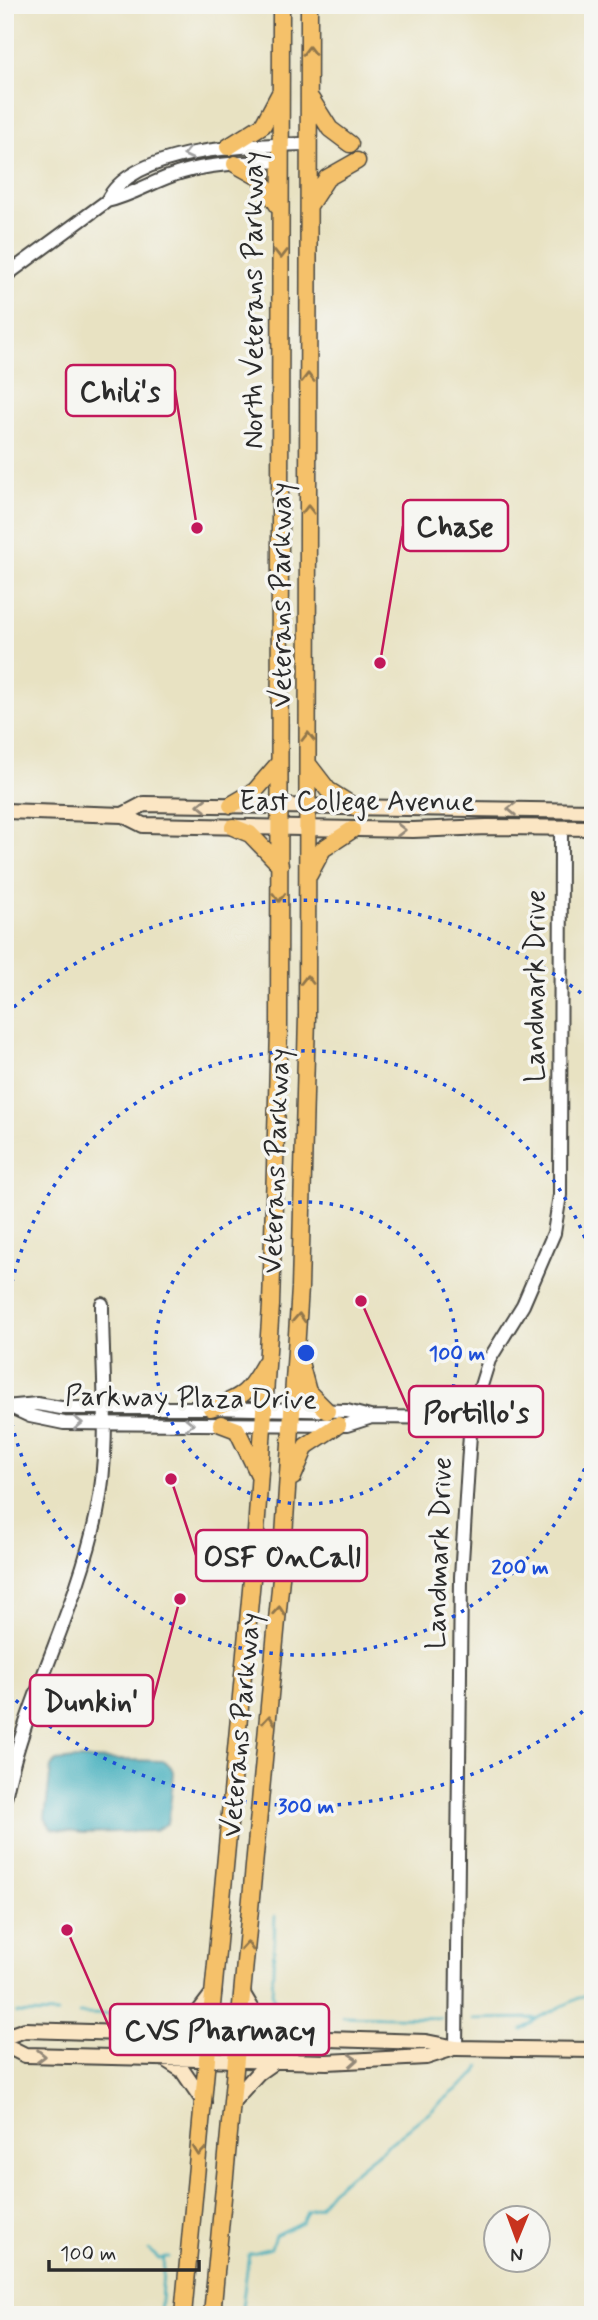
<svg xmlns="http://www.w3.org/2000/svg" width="598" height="2320" viewBox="0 0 598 2320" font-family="Mynerve,sans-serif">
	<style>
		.water { fill: #3fadbc; stroke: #356c74; stroke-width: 2 }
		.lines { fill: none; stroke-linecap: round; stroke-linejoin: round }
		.stream { stroke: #3fadbc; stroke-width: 2.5 }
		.tertiary-casing { stroke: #474642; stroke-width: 16 }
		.secondary-casing { stroke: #474642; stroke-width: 18 }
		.trunk-casing { stroke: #474642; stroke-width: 19 }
		.tertiary { stroke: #fff; stroke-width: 12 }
		.secondary { stroke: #fbe6c4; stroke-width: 14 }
		.trunk { stroke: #f5c16b; stroke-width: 16 }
		.oneway { stroke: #90764b }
		.oneway2 { stroke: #a0a0a0 }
		.oneway3 { stroke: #938878 }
		.ring { fill: none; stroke: #1d4ed8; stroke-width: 3.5; stroke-dasharray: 3.5 7 }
		.labels { text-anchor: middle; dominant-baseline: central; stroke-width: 7; stroke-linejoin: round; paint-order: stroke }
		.street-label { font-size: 28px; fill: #2b2b2b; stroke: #f6f6f2 }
		.centre { fill: #1d4ed8; stroke: #f6f6f2; stroke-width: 3.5 }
		.ring-label { font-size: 21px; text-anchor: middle; font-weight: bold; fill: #1d4ed8; stroke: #f6f6f2; stroke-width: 7; stroke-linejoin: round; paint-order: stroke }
		.leader { fill: none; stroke: #c2185b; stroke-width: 2.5 }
		.callout-dot { fill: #c2185b; stroke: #f6f6f2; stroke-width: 2.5 }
		.callout { fill: #f6f6f2; stroke: #c2185b; stroke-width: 2.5 }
		.callout-label { font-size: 30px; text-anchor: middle; font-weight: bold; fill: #2b2b2b }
	</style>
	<rect width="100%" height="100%" fill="#f6f6f2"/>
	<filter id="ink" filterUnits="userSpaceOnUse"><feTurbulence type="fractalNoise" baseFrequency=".0143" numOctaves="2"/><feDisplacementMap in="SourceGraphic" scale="14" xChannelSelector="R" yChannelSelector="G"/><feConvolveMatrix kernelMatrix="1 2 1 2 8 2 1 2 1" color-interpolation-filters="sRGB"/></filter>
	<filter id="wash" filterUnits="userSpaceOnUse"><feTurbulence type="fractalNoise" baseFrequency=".00686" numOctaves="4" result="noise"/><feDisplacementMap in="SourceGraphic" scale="28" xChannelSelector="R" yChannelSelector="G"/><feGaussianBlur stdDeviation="1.57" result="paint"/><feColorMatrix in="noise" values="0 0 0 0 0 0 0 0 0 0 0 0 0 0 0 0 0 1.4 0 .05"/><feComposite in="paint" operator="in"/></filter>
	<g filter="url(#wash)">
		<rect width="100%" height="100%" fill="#e8e2c2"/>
		<path class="water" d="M76,1759l89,2 6,6 3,7 -6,49 -14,8 -72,2 -31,-5 -6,-10 6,-51 5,-6z"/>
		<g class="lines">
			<path class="stream" d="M275,1916l-3,79c8,24 32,20 53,21
				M16,2013l41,1
				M79,2014l91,1
				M342,2016l99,2
				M275,2019l7,-8
				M473,2019l62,-1
				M522,2030l16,-12 55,-27
				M149,2250l10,9 4,-1
				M160,2315l4,-58h5
				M241,2315l8,-61 22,-6 4,-13 27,-13 5,-11 12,-5 13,-16 144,-116 4,-8"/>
		</g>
	</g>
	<g filter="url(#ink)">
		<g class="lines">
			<g class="tertiary-casing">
				<path id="tertiary" d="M107,201c26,-55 150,-56 202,-57
					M5,276l102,-75c27,-6 49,-22 76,-29 31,-9 65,-9 97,-11
					M5,1407l32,-3 24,4h150l136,3 23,6 101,1
					M13,1408l17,8 34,7 283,2 22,-7
					M5,1798c20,-98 72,-188 92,-285 14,-67 5,-141 5,-209
					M456,2048l5,-471 10,-159 18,-58 34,-55 31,-72 6,-38 1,-367"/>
			</g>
			<g class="secondary-casing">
				<path id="secondary" d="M5,811l118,4 20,10 270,5 74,-3 106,1
					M123,815l21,-11 449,7
					M243,1994l19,32 20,13
					M167,2033l25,-12 22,-29
					M5,2037l20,-7 401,12 30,6 137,2
					M5,2045l20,10 302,7 99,-5 25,-8
					M163,2058l19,12 22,32
					M232,2102l26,-29 17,-12"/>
			</g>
			<g class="trunk-casing">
				<path id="trunk" d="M311,99l19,30 20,15
					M228,147l35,-22 17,-32
					M235,164l25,14 19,29
					M310,204l17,-26 30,-17
					M308,764l20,26 27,17
					M231,805l24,-14 24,-28
					M233,827l17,7 30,31
					M309,875l14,-26 29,-19
					M301,1366l7,26 19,19
					M211,1408c33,-11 37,-15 54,-45
					M221,1424l16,6 22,45
					M293,1477l13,-31 32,-21
					M183,2315l72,-768 16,-242 8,-276 2,-1024
					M212,2315l70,-748 18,-279 7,-272 2,-1011"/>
			</g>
			<use href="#tertiary" class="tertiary"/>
			<use href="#secondary" class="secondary"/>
			<use href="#trunk" class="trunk"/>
		</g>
		<defs><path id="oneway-chevron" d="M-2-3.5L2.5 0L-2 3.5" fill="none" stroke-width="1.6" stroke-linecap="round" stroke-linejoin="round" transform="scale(1.75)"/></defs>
		<g class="oneway">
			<use href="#oneway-chevron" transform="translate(309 51) rotate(-90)"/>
			<use href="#oneway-chevron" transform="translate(281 254) rotate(90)"/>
			<use href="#oneway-chevron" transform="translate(308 378) rotate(-90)"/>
			<use href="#oneway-chevron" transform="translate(308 510) rotate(-90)"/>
			<use href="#oneway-chevron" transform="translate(308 737) rotate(-90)"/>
			<use href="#oneway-chevron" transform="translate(279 897) rotate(90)"/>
			<use href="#oneway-chevron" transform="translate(307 980) rotate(-90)"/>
			<use href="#oneway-chevron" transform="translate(299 1318) rotate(-87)"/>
			<use href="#oneway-chevron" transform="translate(279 1611) rotate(-85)"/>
			<use href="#oneway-chevron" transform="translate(269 1720) rotate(-85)"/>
			<use href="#oneway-chevron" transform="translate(247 1946) rotate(-85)"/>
			<use href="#oneway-chevron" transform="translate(199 2151) rotate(96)"/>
		</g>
		<g class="oneway2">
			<use href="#oneway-chevron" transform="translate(188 154) rotate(167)"/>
			<use href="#oneway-chevron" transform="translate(78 1423) rotate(-1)"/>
			<use href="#oneway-chevron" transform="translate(189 1424) rotate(1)"/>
		</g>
		<g class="oneway3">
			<use href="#oneway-chevron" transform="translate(202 805) rotate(-179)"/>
			<use href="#oneway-chevron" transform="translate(512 809) rotate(-179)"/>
			<use href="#oneway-chevron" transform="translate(401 830)"/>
			<use href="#oneway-chevron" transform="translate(41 2056) rotate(1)"/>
			<use href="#oneway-chevron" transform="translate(353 2060) rotate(-4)"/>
		</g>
	</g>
	<g class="ring">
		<circle cx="306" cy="1353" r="151"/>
		<path d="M592 1449A302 302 0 0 1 5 1382M5 1324A302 302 0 0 1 592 1257"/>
		<path d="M591 1705A453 453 0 0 1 6 1692M6 1014A453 453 0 0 1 591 1001"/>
	</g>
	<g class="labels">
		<g class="street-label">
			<text transform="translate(254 300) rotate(-90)">North Veterans Parkway</text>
			<text transform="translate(282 595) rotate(-90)">Veterans Parkway</text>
			<text x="357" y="802">East College Avenue</text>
			<text transform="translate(536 986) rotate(-90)">Landmark Drive</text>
			<text transform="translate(277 1161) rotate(-88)">Veterans Parkway</text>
			<text transform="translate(191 1399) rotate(1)">Parkway Plaza Drive</text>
			<text transform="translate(440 1553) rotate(-88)">Landmark Drive</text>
			<text transform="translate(242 1725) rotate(-85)">Veterans Parkway</text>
		</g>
	</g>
	<circle cx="306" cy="1353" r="10" class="centre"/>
	<g class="ring-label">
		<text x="457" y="1360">100 m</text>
		<text x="520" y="1574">200 m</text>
		<text x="306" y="1813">300 m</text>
	</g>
	<path class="leader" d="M197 528L175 390M380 663L403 526M361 1301L409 1411M171 1479L196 1555M180 1599L153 1700M67 1930L110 2029"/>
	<g class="callout-dot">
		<circle cx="197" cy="528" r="7"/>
		<circle cx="380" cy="663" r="7"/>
		<circle cx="361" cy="1301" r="7"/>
		<circle cx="171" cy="1479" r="7"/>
		<circle cx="180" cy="1599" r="7"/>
		<circle cx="67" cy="1930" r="7"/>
	</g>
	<g class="callout">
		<rect x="66" y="365" width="109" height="51" rx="7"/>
		<rect x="403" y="500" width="105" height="51" rx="7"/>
		<rect x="409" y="1386" width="134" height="51" rx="7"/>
		<rect x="196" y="1530" width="171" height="51" rx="7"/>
		<rect x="30" y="1675" width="123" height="51" rx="7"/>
		<rect x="110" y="2004" width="219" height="51" rx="7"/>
	</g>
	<g class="callout-label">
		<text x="120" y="401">Chili's</text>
		<text x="455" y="536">Chase</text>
		<text x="476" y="1422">Portillo's</text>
		<text x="282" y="1566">OSF OnCall</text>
		<text x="91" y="1711">Dunkin'</text>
		<text x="220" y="2040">CVS Pharmacy</text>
	</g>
	<rect width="598" height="2320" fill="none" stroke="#f6f6f2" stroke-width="28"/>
	<g transform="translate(517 2239) rotate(181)"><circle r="33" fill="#f6f6f2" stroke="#a5a5a2" stroke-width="2"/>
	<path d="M0-5L12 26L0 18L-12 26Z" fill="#c8321e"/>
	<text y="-10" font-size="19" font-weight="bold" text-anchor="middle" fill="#2b2b2b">N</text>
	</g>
	<path d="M49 2260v10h150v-10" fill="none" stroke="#2b2b2b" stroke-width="3.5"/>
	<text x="60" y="2260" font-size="21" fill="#2b2b2b" stroke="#f6f6f2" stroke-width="5" paint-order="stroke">100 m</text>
</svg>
